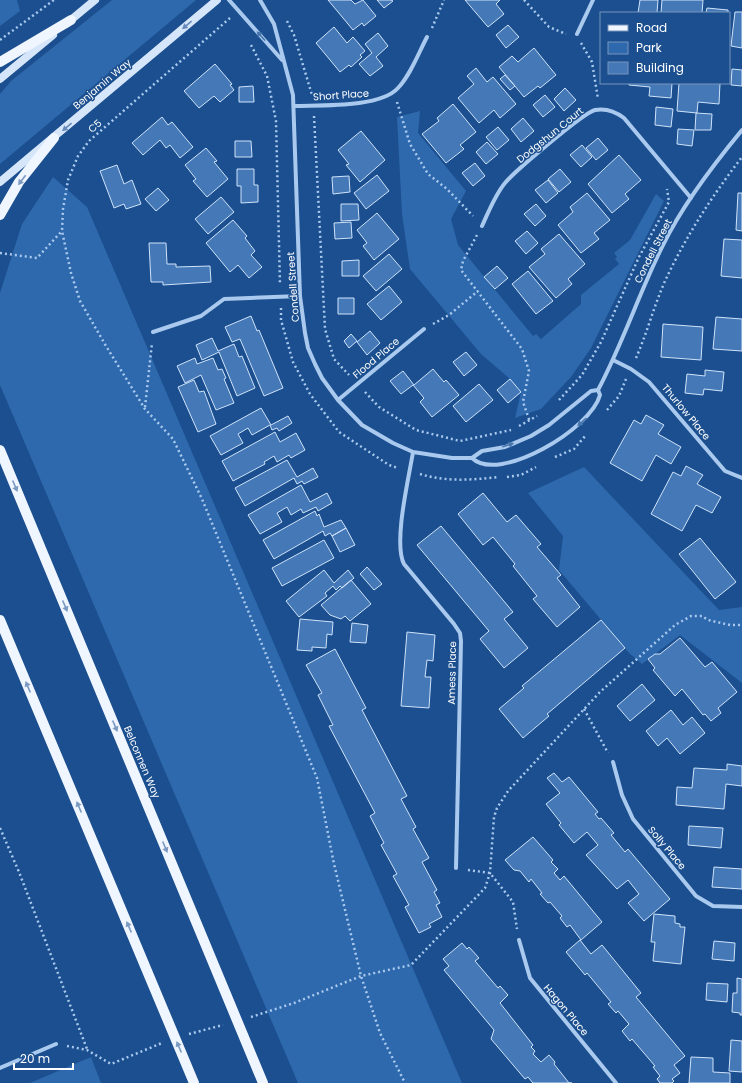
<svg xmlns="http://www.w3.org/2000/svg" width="742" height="1083" viewBox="0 0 742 1083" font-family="Poppins,sans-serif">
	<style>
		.green { fill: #2e69ad }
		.building { fill: #4478b7; stroke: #cfe3fa }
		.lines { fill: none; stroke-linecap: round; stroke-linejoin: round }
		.path { stroke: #a9c9ee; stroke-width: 2.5; stroke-dasharray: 2 3; stroke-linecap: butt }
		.street { stroke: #a9c9ee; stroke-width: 4 }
		.secondary { stroke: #d6e6fa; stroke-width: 8 }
		.primary { stroke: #f0f6ff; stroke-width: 10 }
		.oneway { fill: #668bba }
		.oneway2 { fill: #4674ac }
		.oneway3 { fill: #7b9ac1 }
		.labels { text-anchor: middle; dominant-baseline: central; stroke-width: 3; stroke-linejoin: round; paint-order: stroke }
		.street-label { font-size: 10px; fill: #fff; stroke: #1b4f8f }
	</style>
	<rect width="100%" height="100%" fill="#1b4f8f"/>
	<path class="green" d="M0,0h17l3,11 -20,15z
		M112,0h84l-196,164v-70l11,-13z
		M420,111l-2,22 48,58 -15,28 7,26 75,91 3,-2 5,5 40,-35v-9l38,-31 -4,-5 2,-2 -3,-4 16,-13 26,-46 8,7 -73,147 -20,29 -30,32 -26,9 6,-26 -11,-13 -29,-25 -71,-85 -8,-55 -5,-97z
		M53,177l34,30 375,876h-164l-298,-698v-92l22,-69z
		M584,467l135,143 23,-3v76l-62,-48 -38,29 -13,-11 -70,-83 4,-34 -35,-43z
		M91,1057l10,26h-71z"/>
	<path class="building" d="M328,0h23l4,4 8,-4 13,16 -12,10 -2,-3 -9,7z
		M377,0h14l2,1 -9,7z
		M465,0h35l-4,4 8,10 -16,13z
		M640,0h18l-1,13h-19z
		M662,0h41l-1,13h-41z
		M707,8l21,2v3h-22z
		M735,12h7v36l-11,-2z
		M508,25l11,12 -13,11 -10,-13z
		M334,27l13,16 6,-6 12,14 -5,4 2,2 -11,10 -2,-2 -9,7 -24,-29z
		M378,33l10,13 -12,11 7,9 -13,10 -11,-12 13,-11 -7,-9z
		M534,48l22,27 -16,13 -2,-2 -14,11 -25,-30 13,-11 6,6z
		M215,64l17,20 -2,1 4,5 -14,12 -6,-6 -15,12 -15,-17z
		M476,68l11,14 6,-5 23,27 -16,14 -6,-8 -15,13 -21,-25 16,-14 -7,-8z
		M732,69l10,1v16l-11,-1z
		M505,75l10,11 -5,4 -10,-11z
		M629,83h43l-1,15 -22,-2 1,-9 -21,-2z
		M679,83h41l-1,21 -21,-2 -1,11 -20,-2z
		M253,86l1,16h-15v-15z
		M565,88l11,12 -12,11 -10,-12z
		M545,95l10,12 -12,10 -10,-12z
		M453,104l23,28 -16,13 4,4 -18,14 -24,-29 17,-13 -2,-3z
		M656,107l17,2 -2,18 -16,-2z
		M696,113l16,1 -1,16h-16z
		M162,117l6,8 4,-3 21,25 -13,11 -10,-13 -4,3 -6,-8 -17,15 -11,-12z
		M523,118l11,13 -13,11 -10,-13z
		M498,127l11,13 -12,10 -11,-13z
		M678,129l16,1 -2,16 -15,-2z
		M361,131l24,29 -25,22 -14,-17 3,-1 -11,-14z
		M598,138l10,12 -12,10 -10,-12z
		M235,141h16l1,16h-17z
		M487,142l11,12 -12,10 -10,-12z
		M582,145l10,12 -11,10 -11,-12z
		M206,148l11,13 -3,1 14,17 -21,18 -14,-16 3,-2 -11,-14z
		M619,155l22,25 -16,14 4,5 -17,14 -24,-29z
		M475,163l10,13 -12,10 -11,-13z
		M117,165l7,19 8,-4 9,24 -15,5 -2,-5 -10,4 -14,-37z
		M237,169h17v16h4v17l-17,1v-17h-4z
		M560,169l11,13 -12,10 -11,-13z
		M377,175l12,16 -23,18 -12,-16z
		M349,176l1,16 -17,2 -1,-17z
		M548,180l10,13 -12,10 -11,-13z
		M158,188l11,12 -13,11 -11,-12z
		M587,193l23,27 -16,13 5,6 -18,14 -23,-28 15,-13 -3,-5z
		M738,193h4v38l-6,-1z
		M221,197l13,15 -26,22 -13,-15z
		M341,204h17l1,16 -18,1z
		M536,204l10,12 -11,10 -11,-12z
		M377,213l22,26 -25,21 -11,-14 4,-3 -10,-13z
		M233,220l14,16 -2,2 10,13 -4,4 11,12 -13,11 -11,-13 -8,7 -24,-29z
		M351,222l1,16 -17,1 -1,-16z
		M527,231l11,12 -12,11 -11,-13z
		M559,234l26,30 -17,15 4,5 -16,14 -27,-31 16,-13 -4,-5z
		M724,239l18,1v38l-21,-2z
		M149,243h17l1,21h9v3l34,-1 1,16 -48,3v-3h-12z
		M389,254l13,15 -26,22 -13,-15z
		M359,260v16h-17v-15z
		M497,266l11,12 -13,11 -11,-12z
		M528,271l25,30 -17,13 -24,-30z
		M389,286l13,16 -21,18 -14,-16z
		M338,298h16v16h-16z
		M251,316l6,15 2,-1 24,58 -19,8 -24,-57 -8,3 -7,-15z
		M716,317l26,2v32l-29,-2z
		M663,324l40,3 -2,33 -40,-3z
		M370,331l10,12 -13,12 -10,-13z
		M351,334l6,7 -8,7 -5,-7z
		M212,338l6,13 16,-7 5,13 3,-1 13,32 -18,8 -18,-44 -17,8 -6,-15z
		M466,352l11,13 -13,11 -11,-14z
		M195,358l2,6 16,-6 5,12 4,-1 4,9 -2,1 10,24 -18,7 -15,-35 -16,8 -8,-17z
		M433,369l11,13 2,-2 13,15 -27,22 -12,-15 4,-4 -11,-13 -12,9 -11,-13 13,-10 11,14z
		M705,370l19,2 -2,19 -18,-2 -1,6 -18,-2 2,-19 18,2z
		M510,379l11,13 -13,11 -11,-13z
		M194,380l5,12 5,-1 12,33 -18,8 -20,-45z
		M479,384l14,16 -27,22 -13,-16z
		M261,408l10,17 17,-9 4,7 -13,8 -2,-3 -5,2 -2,-5 -18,10 -4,-7 -10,6 5,9 -22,12 -11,-19z
		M646,415l18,10 -6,9 23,13 -10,17 -15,-9 -14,26 -32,-18 24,-43 7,4z
		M275,432l5,10 16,-9 9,17 -14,8 -2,-3 -12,7 -3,-6 -10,6 1,2 -32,17 -11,-20z
		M287,460l10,17 16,-9 5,9 -14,7 -2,-3 -5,3 -3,-6 -49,28 -10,-18z
		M686,466l17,9 -6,9 24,13 -9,16 -16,-8 -14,26 -31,-17 22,-42 8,4z
		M301,485l9,17 17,-9 5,10 -14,8 -2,-4 -13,6 -2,-4 -10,6 -4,-8 -10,6 5,9 -22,12 -12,-19z
		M483,493l24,29 9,-7 25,29 -4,3 24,28 -4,3 23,29 -23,20 -24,-28 4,-3 -24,-30 2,-2 -22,-27 -10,8 -25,-31z
		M315,511l2,5 2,-2 5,13 17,-7 5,8 -14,8 -2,-3 -5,3 -2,-5 -49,28 -11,-19z
		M441,526l72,86 -9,7 24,29 -24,20 -24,-29 9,-8 -72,-86z
		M346,528l9,17 -15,7 -8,-16z
		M700,538l36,44 -21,17 -36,-45z
		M324,540l10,18 -52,28 -10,-18z
		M367,567l15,17 -8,6 -14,-16z
		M324,570l10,13 14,-13 6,8 -12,10 -2,-2 -4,4 -3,-4 -8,7 2,3 -28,21 -13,-16z
		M351,580l20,24 -21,17 -5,-5 -4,3 -11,-4 -9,-10z
		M300,619l33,3 -1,13 -5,-1 -1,14 -14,-1v4l-15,-1z
		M601,620l24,28 -78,66 2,2 -26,22 -24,-29 25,-21 -2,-2z
		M352,623l16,2 -2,18 -16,-1z
		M407,632l28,3 -2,26 -6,-1 -2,17h6l-2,31 -28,-2z
		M680,638l25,29 7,-5 25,30 -19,16 3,5 -10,8 -6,-7 -2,1 -21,-26 -7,7 -22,-26 2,-2 -7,-9 7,-5h5z
		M335,649l31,59 -4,2 45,86 -6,3 15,28 -3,2 16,29 -7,4 15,28 -3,2 6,11 -4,2 6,12 -13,7 2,3 -12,6 -14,-26 4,-2 -16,-29 4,-2 -16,-29 3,-2 -14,-27 5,-3 -46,-87 4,-1 -15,-30 4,-2 -16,-28z
		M642,684l13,16 -25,21 -13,-15z
		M671,710l12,15 9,-8 13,16 -25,21 -13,-16 -9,8 -12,-15z
		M727,764l15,2v20l-16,-2 -2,25 -48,-4 1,-18 15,1 2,-20 33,2z
		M554,773l8,9 7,-5 29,35 -3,2 4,5 2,-1 13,15 -3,2 14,17 3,-3 42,50 -26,22 -16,-18 11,-9 -11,-14 -11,9 -31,-34 12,-10 -11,-13 -13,11 -15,-18 2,-2 -15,-19 14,-11 -13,-15z
		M689,826l34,2 -2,20 -33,-3z
		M533,837l20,23 -2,2 7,7 -4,4 6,7 4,-4 38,46 -21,18 -11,-15 -3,2 -7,-9 2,-2 -12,-14 -2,1 -8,-9 2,-1 -11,-14 -2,3 -9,-11 -6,-1 -9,-10z
		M714,867l28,2v20l-30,-2z
		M654,914l21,2v7l5,1v3h5l-4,37 -28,-3 2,-19h-4z
		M580,940l11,14 11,-9 39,48 -5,4 49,59 -11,9 6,8 -8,6 2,2 -2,2h-12l-3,-4 3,-3 -7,-9 2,-1 -23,-27 -2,2 -8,-10 7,-7 -11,-13 -2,2 -8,-9 3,-2 -24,-29 -2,2 -19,-23z
		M714,941l21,2 -1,18 -22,-2z
		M462,943l5,6 2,-2 10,11 -4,3 23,27 2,-2 8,9 -8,8 33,42 -2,2 4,4 -2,3 8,8 8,-7 6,7 -1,2 15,19h3h-39l-5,-6 -3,2 -34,-40 3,-9 -50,-60 5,-4 -6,-7z
		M737,978l5,1v36h-2v-2l-8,-1 1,-19h4z
		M707,983l21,1 -1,18 -21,-2z
		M731,1040l11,1v31l-13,-1z
		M691,1057l22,1v14l17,1v10h-41z"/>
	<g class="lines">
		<path class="path" d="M524,0l25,27 17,7
			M230,18l-141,123 -11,15 -10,24 -5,29 -1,22 9,42 9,28 26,45 39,63 28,30 29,60 115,279 17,86 27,112 19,57 25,50
			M287,21l7,14 18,60
			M432,28l12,-28
			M0,40l54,-40
			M581,43l11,19 6,37
			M251,45l16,31 9,45 4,164
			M397,102l13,42 18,30 19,15 26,27
			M314,116l11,213 9,30 15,16
			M477,235l-14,26 -2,9 61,79 7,22 -6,31 7,20
			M0,253l37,5 24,-26
			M281,308v12l12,42 17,32 29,38 50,33 9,3
			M433,324l16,-9 29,-24
			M636,358c11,-25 18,-52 29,-77 21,-45 47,-85 77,-124
			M365,392l14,15 37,23 44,11 51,-11
			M559,400l23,-25 19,-33 38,-85 30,-55 -2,-13
			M145,407l7,-64
			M607,410l12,-14 7,-17
			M519,426l18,-10
			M555,457l19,-8 12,-14
			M420,474c26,8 51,6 78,3
			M507,477l14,-2 15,-8
			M584,709l24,44
			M0,828l19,44 68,177
			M468,870l22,3 23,29 4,27
			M251,1017l43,-14 67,-27 50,-11 74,-77 5,-15 4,-56 3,-9 11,-17 92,-99 75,-67 16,-9h11l6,4 22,5h12
			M189,1034l34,-9
			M67,1046l20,4 24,14 51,-21"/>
		<path class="street" d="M229,0l53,60
			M260,0l14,24 19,71 7,201 5,37 3,15 7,16 7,14 16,22 24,25 31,18 20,9 39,6h20l10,-7 23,-4 26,-11 18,-11 42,-34 7,-1c25,-47 41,-97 65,-145 20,-41 50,-80 79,-115
			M577,34l16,-34
			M295,106c26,-1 85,2 103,-18 13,-14 20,-34 29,-51
			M482,226c7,-15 13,-31 23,-43 10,-12 78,-70 90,-73 11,-2 21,2 29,8l67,80
			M153,332l48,-16 23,-17 76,-3
			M613,360l18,9 18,13 76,89 17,7
			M338,400l86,-71
			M413,452c-4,25 -20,91 -9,112l50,60 6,9 1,8 -5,227
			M472,458c27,26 119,-29 128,-63l-2,-5
			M613,762l9,33 11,24 63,77 17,10 29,1
			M519,940l11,38 86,105
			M0,1068l56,-24"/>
		<path class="secondary" d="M66,24l29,-24
			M0,79l53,-44
			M0,182l217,-182"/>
		<path class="primary" d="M0,62l71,-42
			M0,215l19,-33 35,-44
			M0,450l263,633
			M0,620l194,463"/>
	</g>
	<defs><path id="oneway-solid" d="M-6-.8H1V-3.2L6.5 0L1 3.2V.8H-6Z"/></defs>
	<g class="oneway">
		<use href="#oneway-solid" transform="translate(187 25) rotate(140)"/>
		<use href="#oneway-solid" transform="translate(67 127) rotate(140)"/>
	</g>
	<g class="oneway2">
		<use href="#oneway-solid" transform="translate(261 36) rotate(-132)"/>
		<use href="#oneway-solid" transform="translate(582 422) rotate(138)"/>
		<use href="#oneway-solid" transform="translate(508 445) rotate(-17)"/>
	</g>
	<g class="oneway3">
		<use href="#oneway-solid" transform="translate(22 180) rotate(127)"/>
		<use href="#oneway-solid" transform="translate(15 486) rotate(67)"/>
		<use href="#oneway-solid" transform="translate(65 606) rotate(67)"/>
		<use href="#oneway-solid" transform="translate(28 687) rotate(-113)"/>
		<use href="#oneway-solid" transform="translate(115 726) rotate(67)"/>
		<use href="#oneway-solid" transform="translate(79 807) rotate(-113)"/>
		<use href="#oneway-solid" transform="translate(165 847) rotate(67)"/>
		<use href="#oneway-solid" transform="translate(129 927) rotate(-113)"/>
		<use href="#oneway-solid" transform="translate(179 1047) rotate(-113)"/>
	</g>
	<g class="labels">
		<g class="street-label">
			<text transform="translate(102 84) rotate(-40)">Benjamin Way</text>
			<text transform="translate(341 95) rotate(-4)">Short Place</text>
			<text transform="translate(95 126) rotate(-41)">C5</text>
			<text transform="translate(550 135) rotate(-39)">Dodgshun Court</text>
			<text transform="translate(653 251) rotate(-63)">Condell Street</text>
			<text transform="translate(293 287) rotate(-94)">Condell Street</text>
			<text transform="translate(376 358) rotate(-40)">Flood Place</text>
			<text transform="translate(686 412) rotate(50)">Thurlow Place</text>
			<text transform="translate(452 673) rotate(-89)">Amess Place</text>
			<text transform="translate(142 762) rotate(67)">Belconnen Way</text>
			<text transform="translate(667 848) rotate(50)">Solly Place</text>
			<text transform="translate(566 1010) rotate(50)">Hagon Place</text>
		</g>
	</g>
	<rect x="600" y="12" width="130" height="72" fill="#1b4f8f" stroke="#7695bc"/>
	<rect x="608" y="25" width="20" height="6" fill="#f0f6ff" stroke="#7695bc"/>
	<text x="636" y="32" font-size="12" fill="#ffffff">Road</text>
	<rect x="608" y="42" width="20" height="12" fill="#2e69ad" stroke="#7695bc"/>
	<text x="636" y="52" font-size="12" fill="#ffffff">Park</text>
	<rect x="608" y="62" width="20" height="12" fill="#4478b7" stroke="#7695bc"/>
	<text x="636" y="72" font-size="12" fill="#ffffff">Building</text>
	<path d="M14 1063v6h59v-6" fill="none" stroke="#ffffff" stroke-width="2"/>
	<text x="20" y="1063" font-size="12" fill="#ffffff" stroke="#1b4f8f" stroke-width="3" paint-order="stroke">20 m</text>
</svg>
